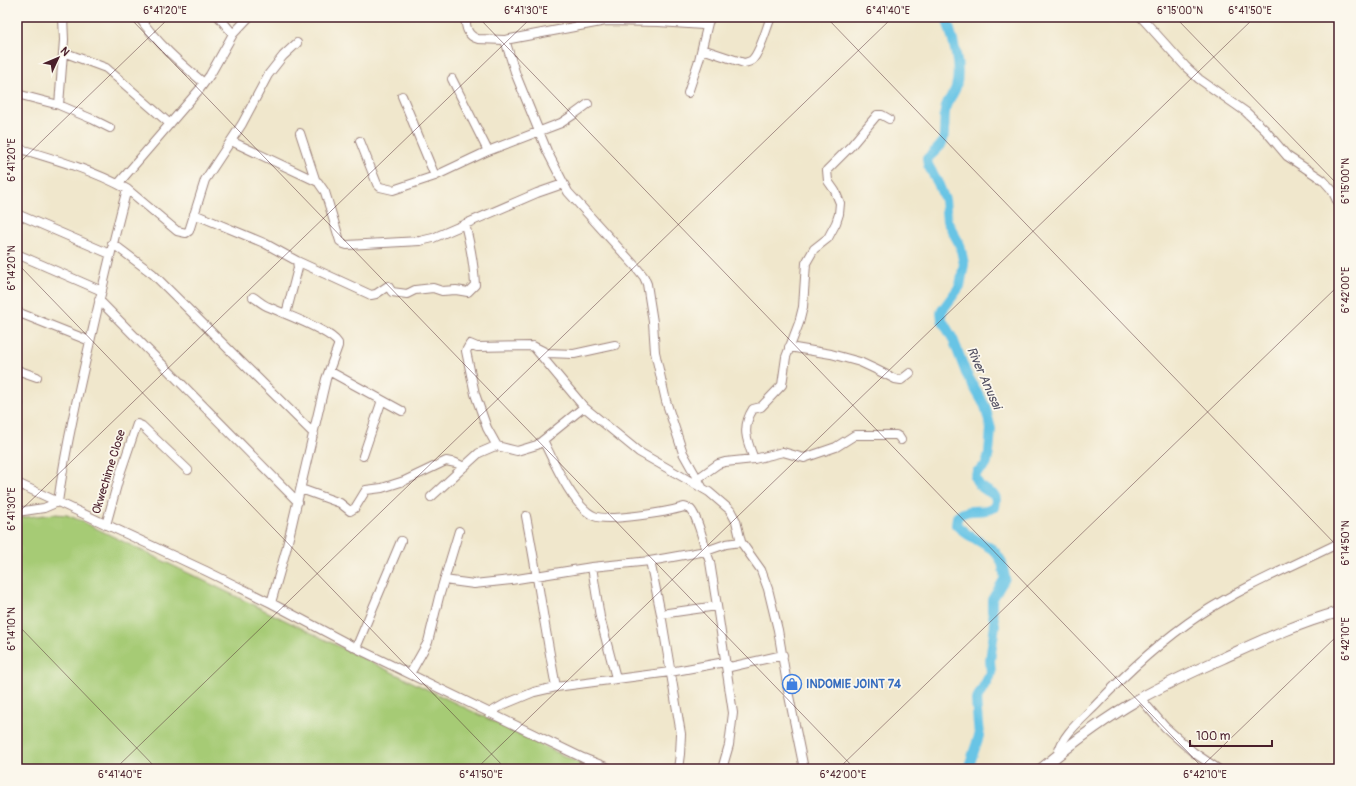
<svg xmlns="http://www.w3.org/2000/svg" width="1356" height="786" viewBox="0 0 1356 786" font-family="Pangolin,sans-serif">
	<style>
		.green { fill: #a6cb75; stroke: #787550 }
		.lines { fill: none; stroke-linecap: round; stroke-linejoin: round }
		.river { stroke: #67c4e5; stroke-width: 10 }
		.minor-casing { stroke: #9d837c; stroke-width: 10 }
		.major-casing { stroke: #9d837c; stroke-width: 12 }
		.minor { stroke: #fff; stroke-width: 8 }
		.major { stroke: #fff; stroke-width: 10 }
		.ticks { fill: none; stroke: #4a1f2b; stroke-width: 1; stroke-opacity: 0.45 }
		.labels { text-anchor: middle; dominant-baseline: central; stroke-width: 3.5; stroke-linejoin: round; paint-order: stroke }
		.street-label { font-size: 12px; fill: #4a1f2b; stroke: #fbf7ec }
		.shop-label { font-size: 12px; font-weight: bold; fill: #366cbe; stroke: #fbf7ec; text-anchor: start }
		.water-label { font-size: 13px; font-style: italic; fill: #535163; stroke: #fbf7ec }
		.neatline { fill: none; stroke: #4a1f2b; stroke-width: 1.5 }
		.ticks-label { font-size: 10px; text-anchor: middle; fill: #4a1f2b }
	</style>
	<rect width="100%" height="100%" fill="#fbf7ec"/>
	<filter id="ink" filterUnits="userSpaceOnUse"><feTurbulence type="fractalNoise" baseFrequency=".025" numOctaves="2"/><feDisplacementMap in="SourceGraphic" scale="8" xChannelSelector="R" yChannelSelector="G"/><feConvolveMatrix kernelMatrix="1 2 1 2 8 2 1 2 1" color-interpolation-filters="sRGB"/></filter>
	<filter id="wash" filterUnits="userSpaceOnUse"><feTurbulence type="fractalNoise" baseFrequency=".012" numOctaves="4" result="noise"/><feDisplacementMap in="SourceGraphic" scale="16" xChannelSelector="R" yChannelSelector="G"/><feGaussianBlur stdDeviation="0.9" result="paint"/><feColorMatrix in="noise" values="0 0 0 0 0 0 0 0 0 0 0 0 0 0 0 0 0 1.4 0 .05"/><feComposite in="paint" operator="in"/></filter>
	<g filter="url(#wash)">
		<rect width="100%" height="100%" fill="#f0e7cc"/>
		<path class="green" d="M55,514l12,1 12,5 512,249h-574v-251z"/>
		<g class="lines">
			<path class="river" d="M946,17c6,20 16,49 10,70 -2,7 -8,13 -10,19 -3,11 0,30 -4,37 -3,6 -10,10 -15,16l1,6 10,18 7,17 2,21 13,24 4,19 -4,22 -19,26 1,8 11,19 13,34 19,33 6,23 -2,24 -3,12 -9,7 -2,6c2,3 4,8 8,10 10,8 15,4 12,19 -14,8 -25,-1 -38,10l-1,8 11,9 25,15 4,4 6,9 3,16 -13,22v10l3,15 -5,35 1,13 -15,27 3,36 -11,33"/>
		</g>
	</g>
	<g filter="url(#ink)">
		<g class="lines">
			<g class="minor-casing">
				<path id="minor" d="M139,17c18,26 41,46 65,66
					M219,17l14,17
					M465,17c1,10 2,19 13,22l27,1 101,-19 53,1 44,3 6,-4 1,-4
					M1141,17l45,50 13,12 47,33 19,18 22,26 36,24 9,10 7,15
					M505,40l11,35 9,22 22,54 21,41 68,75 8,10 3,7 6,38 2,30 11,49 17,52 19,34
					M702,49l42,14c3,-1 7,-1 9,-4 8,-9 13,-30 18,-42
					M63,52l43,16 64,56
					M452,79l36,72
					M688,93l11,-33 9,-37
					M17,94l42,11 5,-65 -1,-23
					M402,96l33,80
					M59,105l33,14 18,9
					M300,133l15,46
					M231,141l87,41 7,10 15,49 4,3 3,1 73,-4 13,-3 104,-45 26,-9
					M360,141l17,43 3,3 13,3 42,-14 53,-25 73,-28 12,-8 15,-11
					M17,148c37,11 76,22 110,41l50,42 9,2 3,-2 16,-51 37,-56 26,-49 15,-19 14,-13
					M118,184l81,-94 11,-15 23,-41 16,-17
					M17,214l93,40
					M194,214l70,29 33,18 1,7 -12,46
					M112,243l41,31 161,160
					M17,254l85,37
					M297,261l74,34 5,-1 12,-8 4,6 15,2 8,-4 18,-2 9,3 14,-1 12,2 7,-7c-1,-21 -5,-41 -10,-61
					M253,297c5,3 10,8 16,10 15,7 61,23 69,36v3l-12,33 -40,171 -15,53
					M99,300l199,202
					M17,312l73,29
					M533,346l51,61 55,45 70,40 21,18 6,11 5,21 20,28 7,19 10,41 11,66 15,73
					M789,347l42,7 29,8 15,7 20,10 6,1 9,-7
					M17,370l20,7
					M329,371l73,40
					M17,403l2,1
					M497,446l-10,-18 -12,-34 -9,-43 4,-7 7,3 56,-1 14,7 27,1 41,-9
					M363,456l19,-56
					M754,459c-7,-18 -13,-31 -1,-50l8,-2 21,-22 4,-28 13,-34 4,-16 3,-44 8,-14 14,-11 8,-15 3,-9 1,-11 -5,-12 -7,-10 -1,-11 24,-24 26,-31h5l7,4
					M697,479l21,-15 7,-2 29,-3 29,-7 21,6 32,-11 19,-12h41l3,2 2,3
					M17,483l41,19c8,-57 21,-113 34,-169 11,-48 22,-96 35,-144
					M301,489l39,14 10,8 5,-3 11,-18 16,-2 22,-7 42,-20 10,2 8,4
					M431,497l48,-44 14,-6 4,-1 20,5 20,-6 47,-38
					M17,512l27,-4 14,-6 148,69 65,32 85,45 227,110 28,11
					M526,516c11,57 19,114 30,171
					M106,525l14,-51 17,-50 5,2 46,44
					M650,561l11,53 20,120 -1,20 -2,15
					M592,567l8,50 16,61
					M444,580l30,4 37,-4 81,-13 58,-6 56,-10c-2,-8 -10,-38 -16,-42 -2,-1 -3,-1 -6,-2 -16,5 -76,15 -90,9 -21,-9 -41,-56 -51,-76
					M661,614l56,-8
					M356,648l45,-107
					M410,674l18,-32 11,-45 20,-66
					M1140,698l25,29 28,25 25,17
					M489,713l16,-9 29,-12 22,-5 114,-15 55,-10 5,5 53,-12
					M1058,754c4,-19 22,-33 36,-47 32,-34 68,-67 107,-93 43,-28 92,-48 138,-71
					M722,769l7,-24 4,-32 -16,-107 -7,-44 -4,-11 20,-7 15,-2"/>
			</g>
			<g class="major-casing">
				<path id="major" d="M1041,769c30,-25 63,-50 98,-70 30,-17 62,-31 93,-45 35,-16 70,-32 107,-42"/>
			</g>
			<use href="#minor" class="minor"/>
			<use href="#major" class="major"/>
		</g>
	</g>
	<path class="ticks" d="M129,17l726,752M478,17l726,752M826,17l513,531M1175,17l164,169M17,165l153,-148M17,263l489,506M17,514l515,-497M17,624l140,145M115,769l778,-752M476,769l779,-752M838,769l501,-484M1199,769l140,-135"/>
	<defs>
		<g id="shop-ring" transform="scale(1)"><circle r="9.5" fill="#fbf7ec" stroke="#3f7fe0" stroke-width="1.5"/><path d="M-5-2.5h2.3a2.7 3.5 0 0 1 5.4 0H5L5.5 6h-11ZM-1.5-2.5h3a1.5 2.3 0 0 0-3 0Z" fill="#3f7fe0"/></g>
	</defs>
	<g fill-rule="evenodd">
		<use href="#shop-ring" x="792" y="684"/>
	</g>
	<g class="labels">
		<g class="street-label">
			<text transform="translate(109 472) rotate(-73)">Okwechime Close</text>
		</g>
		<g class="shop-label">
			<text x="806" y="684">INDOMIE JOINT 74</text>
		</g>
		<g class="water-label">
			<text transform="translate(984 378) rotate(66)">River Anusai</text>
		</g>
	</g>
	<rect width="1356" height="786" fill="none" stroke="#fbf7ec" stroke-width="44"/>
	<g transform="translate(58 58) rotate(46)" stroke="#fbf7ec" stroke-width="3" paint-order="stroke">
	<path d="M0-3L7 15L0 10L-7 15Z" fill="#4a1f2b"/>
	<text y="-6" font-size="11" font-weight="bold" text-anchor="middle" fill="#4a1f2b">N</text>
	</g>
	<path d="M1190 740v6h82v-6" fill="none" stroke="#4a1f2b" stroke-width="2"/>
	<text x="1196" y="740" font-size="12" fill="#4a1f2b" stroke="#fbf7ec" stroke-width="3" paint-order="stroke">100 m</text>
	<rect x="22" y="22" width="1312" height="742" class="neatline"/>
	<g class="ticks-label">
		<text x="165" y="14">6°41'20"E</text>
		<text x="526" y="14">6°41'30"E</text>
		<text x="888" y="14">6°41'40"E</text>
		<text x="1180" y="14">6°15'00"N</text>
		<text x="1250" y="14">6°41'50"E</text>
		<text transform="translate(11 160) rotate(-90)" y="4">6°41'20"E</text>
		<text transform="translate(1345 181) rotate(-90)" y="4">6°15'00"N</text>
		<text transform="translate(11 268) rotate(-90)" y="4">6°14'20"N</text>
		<text transform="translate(1345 290) rotate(-90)" y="4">6°42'00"E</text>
		<text transform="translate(11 509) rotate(-90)" y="4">6°41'30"E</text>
		<text transform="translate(1345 543) rotate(-90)" y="4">6°14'50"N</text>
		<text transform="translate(11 629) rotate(-90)" y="4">6°14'10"N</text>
		<text transform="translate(1345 639) rotate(-90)" y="4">6°42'10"E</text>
		<text x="120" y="778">6°41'40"E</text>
		<text x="481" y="778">6°41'50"E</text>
		<text x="843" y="778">6°42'00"E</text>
		<text x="1205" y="778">6°42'10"E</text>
	</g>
</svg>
